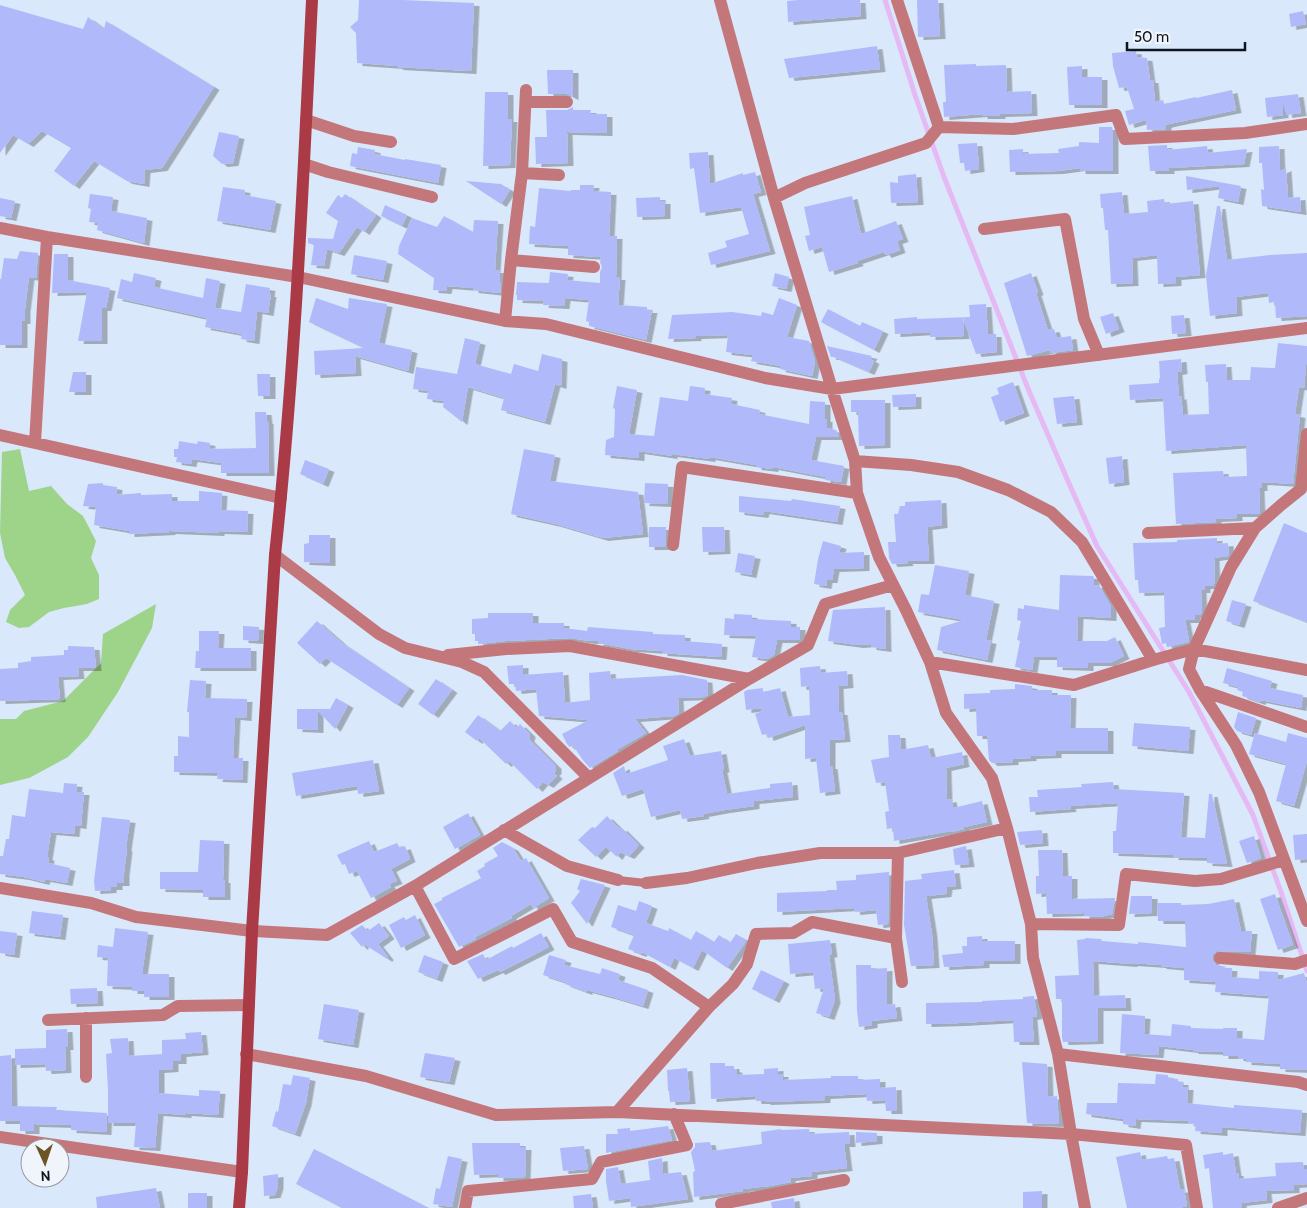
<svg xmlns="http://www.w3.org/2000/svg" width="1307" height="1208" viewBox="0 0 1307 1208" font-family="Cabin,sans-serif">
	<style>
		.green { fill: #9dd48a }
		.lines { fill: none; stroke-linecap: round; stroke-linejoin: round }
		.stream { stroke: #e5b9f3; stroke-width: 5 }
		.building { fill: #b0bafb; filter: url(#shadow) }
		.lane { stroke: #c4777a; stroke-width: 8 }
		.street { stroke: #c4777a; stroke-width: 12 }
		.secondary { stroke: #aa3b46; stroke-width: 12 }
	</style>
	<defs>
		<filter id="shadow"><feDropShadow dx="5.5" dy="3" stdDeviation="0" flood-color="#0004"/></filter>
	</defs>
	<rect width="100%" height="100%" fill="#dae8fb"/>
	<path class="green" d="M20,449l9,42 22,-5 16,18 16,12 13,25 -5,17 8,17v24l-12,5 -23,4 -15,4 -20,15 -10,1 -13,-6 4,-12 15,-15 -10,-20 -10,-17 -5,-25 2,-81z
		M156,604l-4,24 -34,64 -30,45 -20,20 -22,12 -17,9 -29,7v-66h16l8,-8 39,-10 38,-38 2,-29z"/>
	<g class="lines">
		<path class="stream" d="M885,0l30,95 29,82 85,214 42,97 26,58 92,146 64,123 28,77 26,79"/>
	</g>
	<path class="building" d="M359,0h43l72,3 -3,68 -74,-4 1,-1 -41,-3 -1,-30 -6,-6 8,-7z
		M798,0h62l1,16 -73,6 -1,-21z
		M917,0h21l2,36 -22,1z
		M0,5l83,24 5,-12 16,12 2,-8 108,66 -52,81 -17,2 -1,14 -17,-3 -33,-20 -20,25 -20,-15 17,-23 -29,-17 -14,13 -15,-9 -13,18z
		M1303,11l3,13 -15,3 -2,-13z
		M877,46l3,23 -91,9 -5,-19z
		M1136,51l1,6 10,1 3,22h3l2,22 8,-2 1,4 32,-7v1l36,-8 4,20 -67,14 -3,1v4l-19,1 -1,-10 -17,5 -4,-14 9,-2 -7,-22 -8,1 -6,-22 -1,-13z
		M976,64v2l30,-1 1,27 24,-1 1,22 -32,1v2h-18v-2l-38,3 -1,-15h3l-2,-37z
		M1082,66v11h20v28h-33l-2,-38z
		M547,70h26v27l-6,-3h-19z
		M485,92h23v27h4l-2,46 -27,1z
		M1298,94l3,19 -14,2 -4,-13v13l-16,2 -2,-19z
		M573,107v3h18l-1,4h17v19l-40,-1 1,31 -32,1 -1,-27h12l-1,-27h21z
		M1099,127h13l1,4v40h-33v-3l-22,3 -48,1 -1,-22 14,-1v5l36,-1 -1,-4 21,-3v-4l20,1z
		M219,132l20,4 -6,27 -11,1 -9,-8z
		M977,143l2,26 -14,2 -1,-8h-4l-2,-19z
		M1167,145v5l40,-4 1,7 39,-4 -3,15 -75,4v3h-19l-2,-25z
		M1279,146l1,25 6,-3 2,30 12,-1 1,15 -39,-6 -1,-17 3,1 -2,-27h-3v-16z
		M358,147l17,3 -1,4 31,6v-1l36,6 -3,18 -88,-17 2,-13 5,1z
		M708,152l2,32 33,-11v2l12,-3 6,20 -8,2 17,57 -59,14 -3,-12 19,-6 -2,-6 24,-7 -8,-27 -41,6 -6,-45 -4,1 -1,-16z
		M916,174l2,28 -27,1 -1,-21 8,1v-7z
		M1186,176l55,10 -3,16 -20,-4 2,-12 -33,4z
		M466,181l35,3 9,6 -9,14z
		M580,185h14l-1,6 18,1 -2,44h8l-1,41h4l-2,28 29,2v3h5l-6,30 -57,-14v-4l-3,-1 3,-21 -24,-2 -1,8 -21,-1 1,-4 -27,-1v-5h-1l1,-13 32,1 1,-11 18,2 -1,6 33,3v-11l2,-5 -2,-5 1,-5 -33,-2v-9l-39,-2 1,-18 5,1 4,-39 32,3v-1h9z
		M223,187l22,3 -1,5 32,6 -6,29 -53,-9z
		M1122,192l2,22 24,-2 -1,-11 17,-2 1,5 28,-3 7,74 -24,2v6l-18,1 -1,-29 -25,3 1,25 -22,1 -3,-54h-3l-2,-22h-2l-1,-14z
		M90,194l23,3 -2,14 36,7 -3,25 -47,-13 1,-7 -9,-1 2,-13 -3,-1z
		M345,194l31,21 -12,17 -7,-5 -18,26 -12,-4 -3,17 -13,-1 3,-20 -6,-2v-5l25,1 5,-18 -12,-8 12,-18 4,3z
		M852,196l9,38 35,-13 7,18 -6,2 3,9 -14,5 -2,-3 -27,9 1,2 -29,9 -7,-25 -13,4 -4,-15 5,-1 -6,-28z
		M660,197v4h5v15l-28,1 -1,-19z
		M0,198l15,3 -4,17 -11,-2z
		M385,205l22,10 -5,11 -21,-10z
		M1217,206h3l7,54 43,-5 37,-2v63l-31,2 -1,-16 -6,1 -1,-10 -32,4 1,16 -27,3 -4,-40z
		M444,216l29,16 1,-12 24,1 -3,49h5l-1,12h2l-1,11 -27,-3v-2l-26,-2 -1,5 -13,-1 1,-12 -36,-24 1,-8 13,-28 25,9z
		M20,251l18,2 -2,25 -7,-1 -4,32v12h-3v24h-22v-66h1l3,-21 13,1z
		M54,254h14v26l42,8 -4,20h-4v33h-24l9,-49 -35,1z
		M354,255l33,6 -4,19 -32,-6z
		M134,273l22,5 -2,9 49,11 3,-20 14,3 -5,27 26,4 5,-28 24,4 -1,6h2l-3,19 -11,-2 -3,30 -13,-2 1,-5 -37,-7 2,-9 -90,-20 4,-19 11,3z
		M775,273l14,4 -3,12 -14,-3z
		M1031,273l7,19 -2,1 12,37 6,-1 3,9 14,-2 2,14 -23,3v-3l-23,6 -23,-73z
		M316,298l32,11 1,-11 38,6 -8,39 33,7 -4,21 -53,-15 1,17 -41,2 -1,-24 50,-3 -55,-26z
		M779,298l18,7 -10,32 22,4 6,21 -3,14 -32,-7 1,-3 -30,-5 2,-6 -27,-3 2,-17 -32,1v2l-28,1 4,-24 60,-3 29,4 1,-4 11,3z
		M986,304l2,30h8l1,18 -21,2 -13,-36 1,18 -34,1v-5l-35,2 -1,-15 23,-2v2l53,-2 -1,-12z
		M828,309l32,17 2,-4 21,9 -9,19 -53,-28z
		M1113,313l6,16 -13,5 -6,-17z
		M1184,315l2,18 -14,1 -1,-18z
		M465,338l15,4 -5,22 36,10 3,-10 24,7 4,-17 20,5 -1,27 -6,-2 -10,38 -44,-12 3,-12 -36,-11 -6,35 -19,-15 1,-6 -17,-2 1,-8 -15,-2 3,-22 41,7z
		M1278,343l29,3v19h-1l-2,23 -5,-1 -4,27 5,1 -7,69 -31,-2v6h-3l1,25 -1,1h-22v4l-21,1v3l-40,2 -3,-51 50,-2 1,6 23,-1 -1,-31 -80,6 -3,-53 -33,2 -1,-15 30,-2v-4l1,-1 -1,-17 22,-2 1,12 -5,1 2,25 2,-1 2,19 26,-1 -1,-32h-2l-1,-17 21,-1 1,16h23l1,-13 24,1z
		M827,346l45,10 -2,3 4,2 -5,11 -35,-15h-3z
		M73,372h13v20h-17z
		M257,374h13v22h-12z
		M1013,382l11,31 -24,9 -9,-25 8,-3 -2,-6z
		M617,386l20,4 -8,44 25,2 6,-39 28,4 2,-15 15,2 -1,6 28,4 -1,6 29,6 -1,4 50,10 1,-23 15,1v17h2v9l9,2 3,7h-23l-5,23 33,6 -3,16 -16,-2v-3l-52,-10v2l-17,-2v-2l-46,-8v2l-38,-5v2l-33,-5v7l-34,-3 1,-15 8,-3 1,-28 -2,-1z
		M916,394v12l-23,1 -1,-12z
		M1074,396l3,26 -20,2 -4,-26z
		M851,400h34v45l-26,1 -1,-34h-7z
		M255,412h11l1,9h1l1,52h-48v-10l-29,-4 -1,5 -15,-2 1,-5h-3v-8h4l1,-8 18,3 1,-3 12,2 -1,6 47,-1z
		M524,449l31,6 -5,26 88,11 5,42 -40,4 -47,-14 -45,-10z
		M1122,456l2,26 -15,2 -3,-26z
		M305,460l24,9 -6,15 -23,-10z
		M103,483v2l14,2 -1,8 25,-2v2l31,-1v7h27v-10l23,2 -1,17 27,1 -1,21 -28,-1v2l-49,-2v1l-41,2v-3l-35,-6 2,-18 -13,-1 5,-22z
		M645,483l23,1 -1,20 -23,-1z
		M739,496l52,5 1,-2 48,7 -3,16 -73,-11 -1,4 -24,-3z
		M941,500l1,25 -15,2 2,34h-22l1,2 -16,1 -3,-6 -1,-16h8l-2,-28h4l2,-8h5v-4z
		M1284,523l23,10v89l-54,-21z
		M649,527h17l-1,20h-16z
		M702,527h22l1,24 -22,1z
		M309,535h21v28l-26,-1v-18l5,-1z
		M1217,538v6l11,-1 1,12 -1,1 -14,2 1,24 -2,4h-8v4h-4l1,22 -2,3h-5v5h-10l4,20 -1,2 -21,5 -1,-4 -4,1 -3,-16 6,-1 -1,-35 -25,1 -1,-13h-3l-2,-37 44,-1v-2z
		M823,541l18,5 -2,7 25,-1v16l-30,1 -2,11h-5l-1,6 -12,-2 4,-25z
		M738,553l17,3 -4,19 -16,-3z
		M935,565l34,6 -4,24 29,6 -8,39 5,1 -4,19 -50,-10 4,-23 23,-7 -46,-8 3,-18 8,1z
		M1060,575l33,1 1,2v7h5l12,22v11l-33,-2 -1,25h30l8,-4 9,19 -14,7h-22v5l-31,-1v-10h-23l-2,13 -17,-3 5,-26 -3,-1 4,-19 -4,-1 1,-12 6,1v-4l35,5z
		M1232,600l14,4 -7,21 -13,-4z
		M885,607l1,42 -15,-2v-3l-13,1 -30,-4 5,-31z
		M488,613h45v10h31v5l23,3 1,-4 65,5v2l32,1v6l37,3 -1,13 -59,-4v-2l-31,-2 -33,-6v-2h-8l-20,-3 -65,3 -27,3v-3h-3v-7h-3v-15l16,-1z
		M734,614l18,1v4l39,2v6h9v13h-23l-3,15 -7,4 -15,-2 4,-21 -32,-1 1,-17 9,1z
		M317,621l25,22 67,45 -12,17 -71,-47 -6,6 -23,-21z
		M243,626l16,1 -1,14 -15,-1z
		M199,631h20l-1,17h33v20h-56l1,-17h3z
		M68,646l26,1 2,21h-18l1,8 -21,1 2,22 -60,2v-32l18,-1v-5l13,-2v-4l33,-2v-5h4z
		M523,665v10l40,-3 2,31 25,-3 -1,-27 21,-2 1,8 71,-4 25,5 1,15 -4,2 -26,1 1,15 -5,3 -39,3 11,14 -28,16v2l-28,17 -8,-9 -9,-14 -3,2 -3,-3 -5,-10 27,-14 -50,-4 -3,-27 -20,2 -1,-7h-6l-2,-18z
		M820,666l1,7 26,-2 1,14 -10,1 1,26h3l3,27 -15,1v26h2l3,25 -15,2 -4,-35 -11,1v-34l-37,13 -1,-4 -5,1 -7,-21 7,-3 -1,-3 -15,2 -2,-18 3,-2 16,-2v4l17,-4 8,29 22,-2 -1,-29 -8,1 -1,-19z
		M1227,668l45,13 -2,7 33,7 -2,13 -40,-8 -1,2 -18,-6 1,-4 -6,-2 1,-3 -15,-4z
		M436,679l16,11 -19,25 -15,-11z
		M190,680l16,1 -1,17 42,1 -1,19 -11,-1 -2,41h10l-1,22 -25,-1 1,-6 -44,-1v-16h4v-20l11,1v-25h-2z
		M1015,684l17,2v4h20v5h19l-1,33h38v23h-52v4l-25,1v2l-18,1v3l-21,1 -3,-3 -2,-24h-10l-1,-28 -12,1v-15l26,-1v-3l25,-1z
		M336,698l12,7 -13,24 -17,-18v19l-21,-1v-20h33z
		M1238,712l18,6 -5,17 -14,-4 -3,-4z
		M478,715l22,16 10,-10 7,7 3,-4 10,10 -1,5 27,27v5l-2,2 3,3 -9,9 -5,-3 -6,7 -28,-28 -3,3 -27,-26 -2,3 -12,-9z
		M1134,723l56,4 -2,24 -56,-5z
		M1255,733l31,9 2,-9 19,5v23l-13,45 -18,-5 10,-37 -37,-10z
		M888,735h12l1,15 27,-5 3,13 31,-6 2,12 -18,4 1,32 4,-1 2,9 29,-7 5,21 -23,5v2l-13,3v-1l-57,10 -1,-13 -6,1 -2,-17 4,-1 -4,-29 -9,1 -5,-23 18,-3z
		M684,739l6,17 31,-5 3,18 -2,1 5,24 43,-6v-4l22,-2 1,15 -39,4v5l-29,4 -22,4 1,2 -22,3 -2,-9 -29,7 -8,-28 -21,7 -9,-23 11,-7 2,8 42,-14 -5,-14z
		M373,760l6,31 -21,3 -1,-8 -61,10 -4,-23z
		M1113,782l1,7 70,4 -3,44 24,1 4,-44h3l15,70 -20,-1v-5l-34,-1v-2l-60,-2v-22h3l2,-28 -48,3 1,3 -41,3 -1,-15h9l-1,-7 45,-3 -1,-3z
		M64,783l13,1 -1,8h8l-3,34 -6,-1 -1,9 -23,-2 -4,25 2,1 -1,5 22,5 -3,15 -22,-4 -1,3 -20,-5 -24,-3v-18h3l3,-17h3l3,-24 13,2 4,-28 34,4z
		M468,813l12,22 -25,14 -12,-22z
		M607,816l13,13 2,-1 17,17 -10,11 -9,-4 -3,5 -11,-10 -10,10 -18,-17 14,-13 3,1z
		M102,817l28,3 -4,28 1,1 -3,24v10h-7v4h-6v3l-16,1 -1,-10z
		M1042,830l1,13 -23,2 -3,-13z
		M1307,834v25l-12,1 -2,-25z
		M1254,836l7,22 -14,5 -8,-22z
		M200,840l24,1 -1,39h2v17h-22v-7l-43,-1v-17h38z
		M369,841l5,11 23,-9 3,5 5,-2 5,13 -19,10 6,12 -8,3 2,3 -20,11 -14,-27 -8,3 -4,-10 -3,1 -5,-10z
		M502,842l11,6 8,13 5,-3 23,40 -16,10 -2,-4 -20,12 1,2 -37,19 1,2 -17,8 -25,-43 8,-4v-2l39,-20 -4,-7 8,-5 -1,-2 14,-8 -5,-8z
		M966,846l3,18 -14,1 -2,-16z
		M1038,850h24l1,26h9v23l43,-1 -3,16 -12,3 -16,-1v-3l-37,1 -1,-21 -10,1v-18h3z
		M954,870l2,16 -9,1 -1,7 -20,2 6,38 2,31 -23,1 -7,-41 1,-44 17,-2 -1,-5z
		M889,872l-1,52 -10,1 -2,-15 -21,2 -1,-4 -77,4v-19l50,-2v-1h10l-1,-9 20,-1v-5z
		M581,879l24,6 -18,39 -16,-21 9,-12 -3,-2z
		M1275,894l18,51 -15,5 -18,-51z
		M1131,896h21v17l-23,1z
		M1234,899l7,32h11l-2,21 -33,-1 -4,3v7l3,4 11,2 -4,1h9l-1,9 28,2v-8l19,1v8l26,-7 3,11v86l-27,-1v-5l-34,-2v-3l-8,-1v-2h-15v-4l-30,-1v-1l-34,-4 -1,9 -38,-2 2,-39 23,2 -1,18 27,2 1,-12 19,2v2l32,1v-1h14v10l27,2 5,-44 -54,-4 1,-10 -32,-2v-12l-23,-2v-1l-29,-2v1l-39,-3 1,35 31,-1 1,13h-28v33l-35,1 -1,-5v-38h-6l-1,-23 24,-1 -2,-35 8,-1v-1l16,1 1,2 36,3v-2l48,5 -1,-26h-27l-1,-18h24v2l27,-1z
		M639,901l13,5 -6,17 22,8 1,-3 22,12 5,-9 18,11 5,-7 11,8 6,-9 10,6 -1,3 -18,25 -25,-18 -9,18 -19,-10 -4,9 -28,-15 -1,2 -13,-5 6,-14 -23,-8 7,-22 18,6z
		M32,911l31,4 -3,22 -31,-4z
		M415,915l10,20 -24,13 -12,-23 15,-8 2,3z
		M379,923l10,13 -11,8 10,13 -1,2 -23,-15 -2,3 -12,-14 12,-8 6,6z
		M115,928l33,4 -6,42h27v23h-25v-6h-12v-4l-25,-1 1,-28 -11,-1 1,-12 15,2z
		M0,931l17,2 -3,22 -14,-2z
		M541,933l8,14 -49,25 -2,-2 -20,9 -11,-18 16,-7 3,6 26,-14 1,2z
		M982,936v5h33v20h-31v4l-40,2 -2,-12 21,-2 -1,-7h5v-9z
		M830,940l2,14 -3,1 6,45 -6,17 -13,-4 8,-25 -9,1 -2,-17 -23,2 -2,-30z
		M424,955l19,7 -6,17 -19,-7z
		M549,955l17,5 -2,5 36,9 2,-6 18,6 -2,6 30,10 -5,16 -30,-9 -26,-7v2l-22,-8v-2l-22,-7z
		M856,965h15v4l16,-1v37l8,-1 2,14 -25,3v4l-13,2 -2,-16z
		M761,970l23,11 -10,19 -22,-11z
		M97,988l1,15 -27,1 -1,-15z
		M1034,996l3,20 -5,1 2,25h-20l-1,-22 -53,3 -34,1v-21l56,-1v-1l41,-2v-2z
		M324,1004l35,6 -6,35 -35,-6z
		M67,1029l1,18h-3l1,23 -20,1 -1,-7 -30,1v-16l31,-1v-18z
		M201,1032l2,20 -22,2v7h-8v8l-14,1v23l40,3v-6l21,1 -2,24 -32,-2v2l-28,-2 -3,35 -21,-1 2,-24h-28v-33l-2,-36 6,-1 -2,-14 18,-1 1,18 33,-2v-14l24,-1 -1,-6z
		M425,1053l30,5 -6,24 -29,-5z
		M11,1055l1,51 45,1 -1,3 51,3 -1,19 -35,-2v-5l-37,-1v7h-14v-10h-20v-65z
		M1022,1062l25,2 1,33 9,-1 2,28 -32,-1z
		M710,1063h15v3h9v3l3,1v5l27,-1v-5l14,-1v6h5v6l48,-2v-2h27v4l22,-1v9l16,-1 1,24h-11l-1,-11 -18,1 -1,-7 -41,2v4l-60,2v-1h-9l-1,-5 -44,3z
		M687,1068l3,33 -20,1 -1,-11h-1l-1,-21z
		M1156,1074l12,1v3l10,1v3h5v5h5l-1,16 47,5v-3l68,5 -2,23 -78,-6v6l-27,-2 1,-7 -8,-1 1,-2 -53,-2 -1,7 -12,-2v-5l-37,-5 1,-11h30l1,-20 37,1z
		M293,1075l17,3 -4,25 -11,31 -23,-8 4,-15 2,1 5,-28 8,1z
		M668,1126l4,14 -66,13v-19h12l-1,-5 13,-1v3z
		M781,1129v1l28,-1 1,5 39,-2 1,12h-6l3,24 -35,4v4l-22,2 1,4 -22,4 -26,3v2l-49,6 -1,-25 2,-1 -4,-19 4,-5v-4l15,-1 2,9 50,-7 -1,-12z
		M856,1132l21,1v8l-21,2z
		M472,1143h48v4h6l-1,30 -27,1v-4l-24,1z
		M584,1146l4,23 -25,2 -3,-23z
		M314,1149l115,59h-87l-46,-24z
		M1140,1152l2,8 25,-4 1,3 6,-1 6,32 4,-1 3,17 -8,2h-52l-11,-51z
		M1223,1152v3l10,-2 3,20h2l1,6 37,-3 -1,-13 28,-1 1,7h3v15l-13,1v5l-28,1 1,9 -26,3 1,5h-29l-4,-40 -4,1 -2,-14z
		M448,1156l14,3 -10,48 -19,-3 3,-16 4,1z
		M662,1158l1,16 18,-2 7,27 -57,8 -1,-9 -21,3 -3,-20v-12l12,-2 3,17 29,-4 -2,-19z
		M278,1174v12l-3,9 -11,1 -1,-20z
		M156,1188l4,20h-63l-1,-11z
		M1042,1191v17h-19v-16z
		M188,1193h19v15h-19z
		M591,1194l2,14h-19l-1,-12z
		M794,1198l1,10h-23l-1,-6z"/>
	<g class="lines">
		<path class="lane" d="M618,880l28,3"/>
		<path class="street" d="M720,0l54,198 58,191 23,72 2,32 22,64 27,53 24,52 16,51 46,65 15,50 24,96 2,34 25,96 13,80 14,74
			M897,0l42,127
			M526,102h41
			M306,120l48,16 37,6
			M304,164l24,8 104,25
			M522,173l37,2
			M774,198l31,-15 121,-40 13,-16 74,2 103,-14 9,24 120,-6 62,-9
			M0,228l47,9 251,40 207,44 41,3 219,54 67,11 475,-61
			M984,229l81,-10 19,100 15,36
			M511,260l83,7
			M505,321l6,-61 11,-87 4,-83
			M1307,434l-6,55 -20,16 -26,23 -24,39 -37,82 -5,20 11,21 36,55 23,47 48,129
			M0,435l281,63
			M35,443l12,-206
			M855,461l56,4 47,7 50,18 43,22 31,30 71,118
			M1148,533l107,-5
			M673,545l9,-78 175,26
			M275,555l104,79 26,14 57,14 22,10 105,106
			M448,655l58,-6 64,-3 179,33
			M930,662l144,23 79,-25 41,-11 113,21
			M1200,690l107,37
			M504,830l63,36 51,14
			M646,883l41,-5 70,-15 63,-10h78
			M415,886l39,73 99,-50 19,33 80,26 57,39
			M0,888l91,15 45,14 116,14 75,4 88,-49 334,-207 59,-34 17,-41 68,-19
			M1031,924l88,1 7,-51 69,7 26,-2 63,-19
			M1220,958l75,6 12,-4
			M902,982l-6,-44 2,-85 109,-25
			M86,1018v59
			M48,1020l115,-5 15,-9 71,-1
			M246,1054l120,22 130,39 121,-3 454,22 115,11 11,63
			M1058,1054l240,28 9,3
			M617,1112l92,-105 24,-23 14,-20 9,-30 37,-1 19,-11 84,16
			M0,1137l242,35
			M721,1204l123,-24
			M465,1208l3,-17 124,-12 9,-17 86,-17 -13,-31
			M1278,1208l29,-10"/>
		<path class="secondary" d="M239,1208l3,-36 10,-241 23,-376c20,-185 28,-370 37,-555"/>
	</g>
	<g transform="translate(45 1163) rotate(177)"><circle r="24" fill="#f0f4fb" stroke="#969ba3"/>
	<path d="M0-4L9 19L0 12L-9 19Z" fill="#6e5325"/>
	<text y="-8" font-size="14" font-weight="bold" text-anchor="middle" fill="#0e1520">N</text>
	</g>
	<path d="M1127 42v8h118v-8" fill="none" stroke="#0e1520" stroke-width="2.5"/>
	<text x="1134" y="42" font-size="15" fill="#0e1520" stroke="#f0f4fb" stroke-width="4" paint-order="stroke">50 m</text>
</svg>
